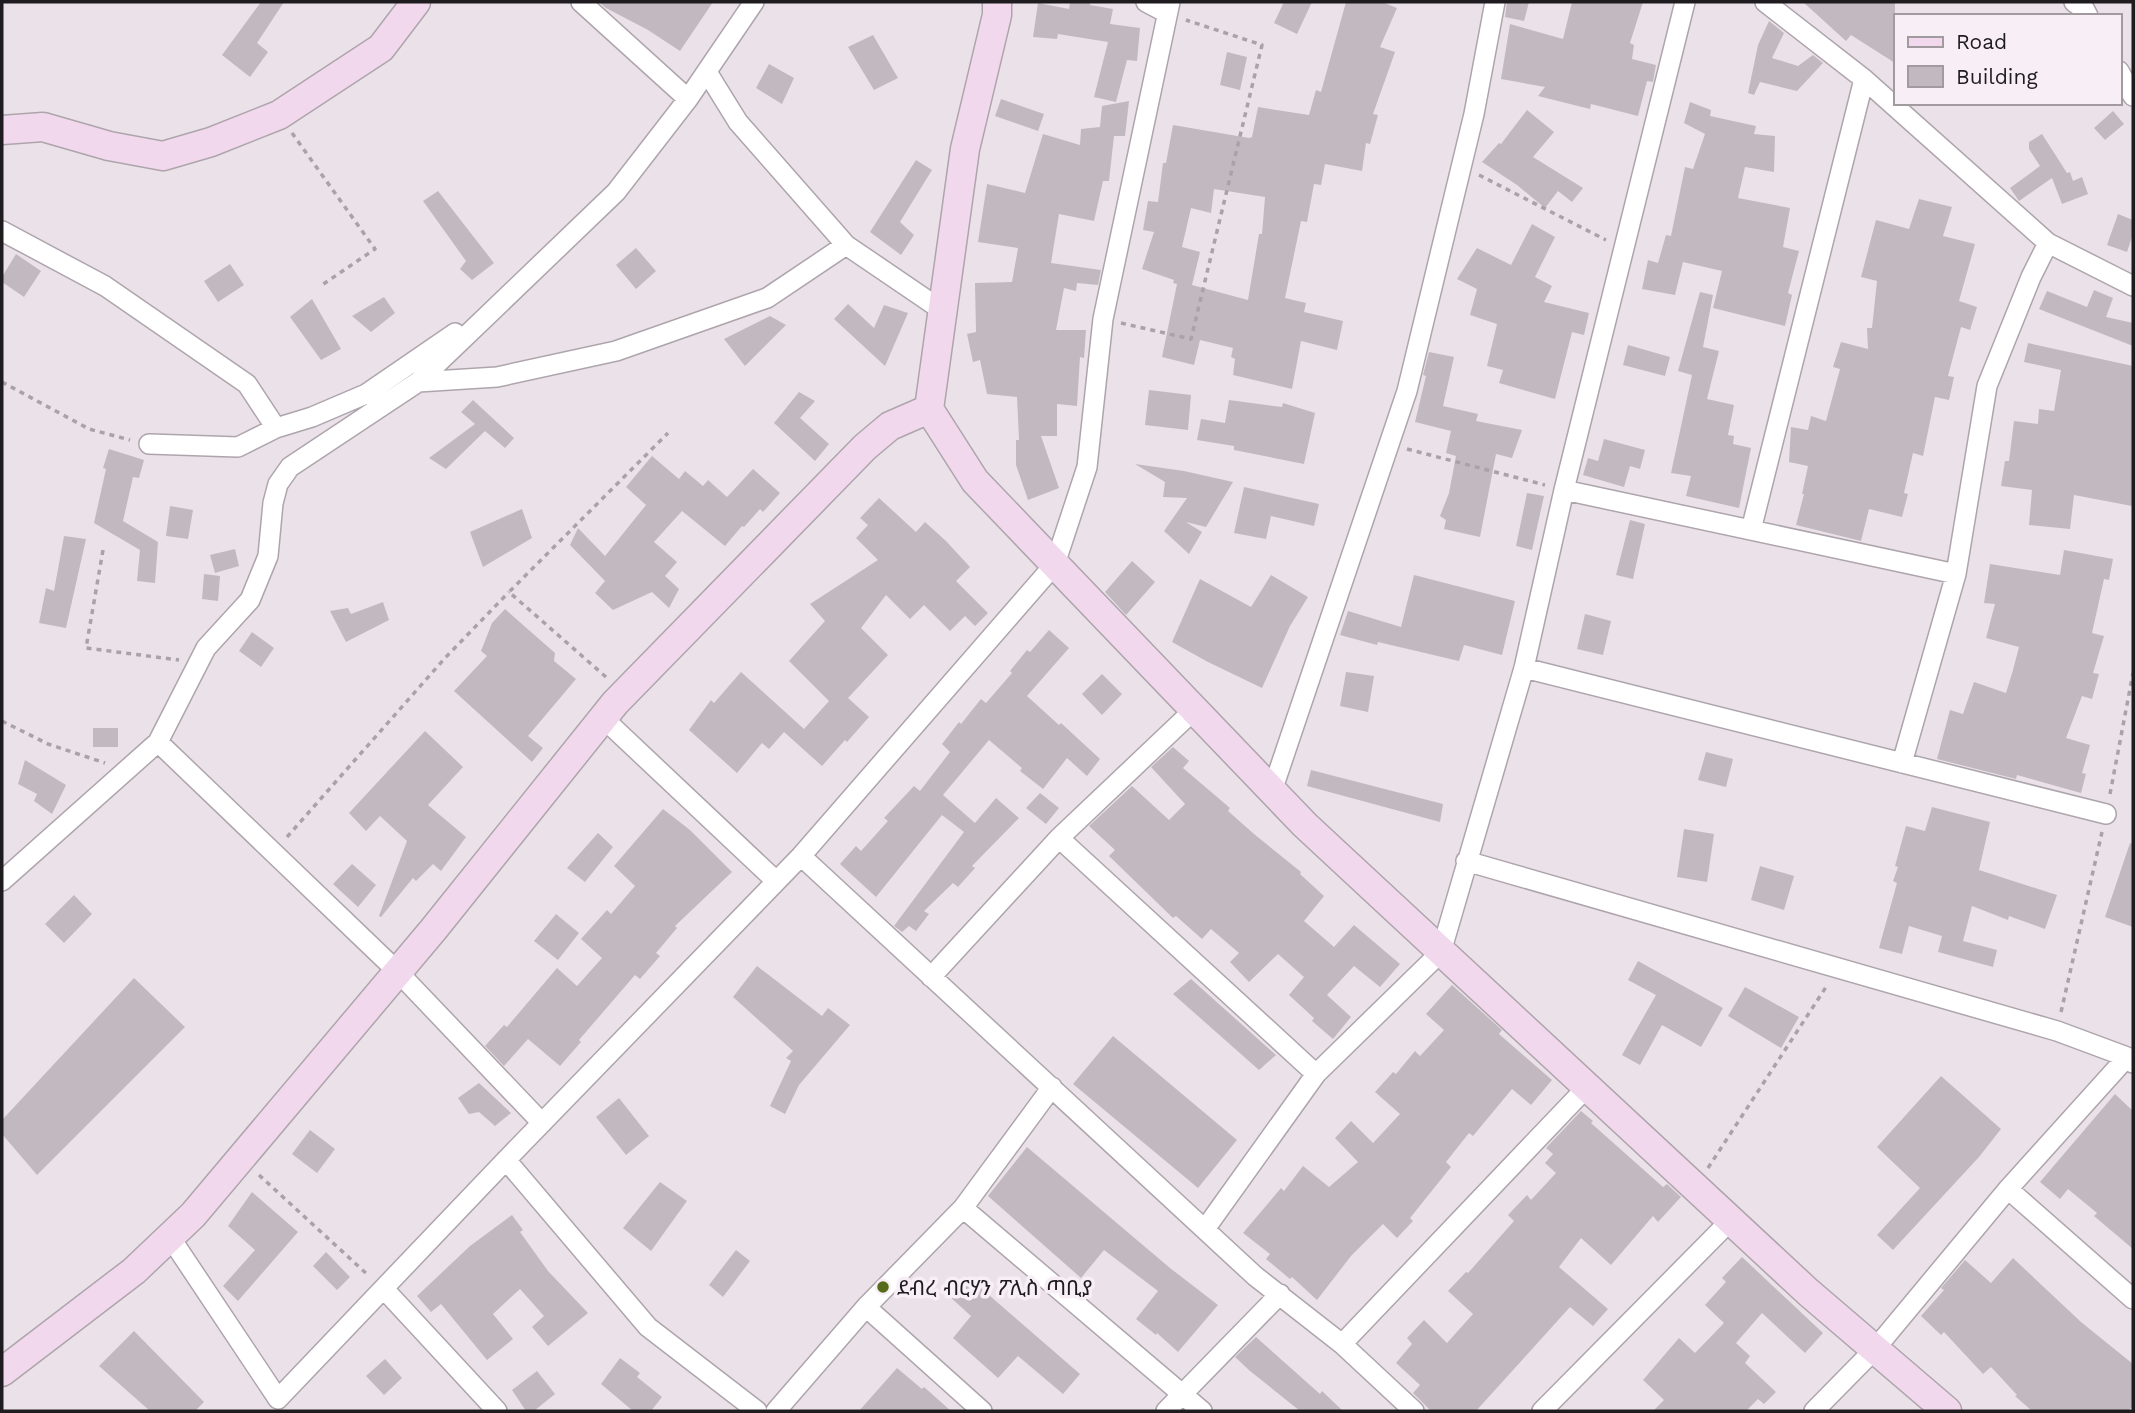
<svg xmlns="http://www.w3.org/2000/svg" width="2135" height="1413" viewBox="0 0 2135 1413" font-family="'Work Sans','Noto Sans Ethiopic',sans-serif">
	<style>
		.building { fill: #c2b9c0; fill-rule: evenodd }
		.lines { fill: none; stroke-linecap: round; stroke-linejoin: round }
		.street-casing { stroke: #aea5ac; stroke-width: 22 }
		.secondary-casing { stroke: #aea5ac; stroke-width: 31 }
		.path { stroke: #a9a2a8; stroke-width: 3.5; stroke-dasharray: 5 5; stroke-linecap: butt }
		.street { stroke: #fff; stroke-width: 19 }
		.secondary { stroke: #f1d8ed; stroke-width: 28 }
		.poi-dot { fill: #576c1a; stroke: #f8eff6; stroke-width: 2.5 }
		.labels { text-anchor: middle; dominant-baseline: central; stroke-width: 7; stroke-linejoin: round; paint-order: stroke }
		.poi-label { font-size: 21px; fill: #1f1c1f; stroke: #f8eff6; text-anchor: start }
	</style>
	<rect width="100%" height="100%" fill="#ebe2e9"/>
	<path class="building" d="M261,2h23l-27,41 11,9 -18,25 -28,-22z
		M599,2h114l-33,49 -32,-21 -42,-22z
		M1070,2h20v3l23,4 -3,15 30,4 -3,33 -10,-1 -11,42 -22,-5 14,-55 -50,-8 -1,5 -24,-2 5,-34 31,6z
		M1284,2h28l-15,32 -23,-11z
		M1346,2h36l15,6 -17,39 15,5 -22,62 5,1 -8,29 -4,-1 -4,28 -37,-7 -4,21 -7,-1 -7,38 -6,-1 -16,77 21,5 -2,9 39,9 -6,29 -36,-9 -9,48 -59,-14 2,-16 -4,-2 2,-9 -33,-8 -6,25 -32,-8 15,-73 -4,-1 1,-3 -32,-11 12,-37 -11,-2 5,-29 10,1 5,-39h3l7,-38 76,13 3,-1 6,-30 51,8 7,-25 5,2zM1214,189l51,8 -3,37h-3l-11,66 -56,-15 8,-33 -18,-5 9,-39 20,5z
		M1507,2h22l-5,19 -19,-4z
		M1572,2h71l-13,41 4,2 -2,14 24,6 -3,17 -6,-1 -9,35 -47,-12 -1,5 -52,-13 7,-9 -44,-8 9,-55 53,15z
		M1803,2h92v61l-44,-28 -5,6z
		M1769,21l15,12 -12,25 26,8 15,-11 10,8 -26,28 -37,-9 -6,13 -6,-2 10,-48z
		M873,35l25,43 -24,12 -26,-43z
		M1227,52l20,5 -7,33 -20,-5z
		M769,64l25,14 -12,26 -26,-16z
		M1001,99l43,15 -6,17 -43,-15z
		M1129,101l-4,35h-11l-5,45h-6l-9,40 -35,-7 -8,49 50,7 -3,15 -21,-2 -1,8 -12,-3 -8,42h30l-2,28 -4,-1 -3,49 -20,-2v32h-16l18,52 -31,12 -12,-35v-25h3l-2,-43 -30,-3 -7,-34 -7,2 -6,-28 9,-2 -1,-49 37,-1 6,-34 -40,-6 9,-58 38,9 18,-59 37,11 1,-16 19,-2 2,-21z
		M1690,102l21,8 -1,6 46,10 -2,8 21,2 -1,36 -29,-5 -7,31 52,10 -7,39 16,4 -11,42 4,2 -7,31 -72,-18 9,-37 -39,-9 -8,33 -33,-6 6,-29 10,3 8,-28 5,1 14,-69 8,2 12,-35 -21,-11z
		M1527,110l27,22 -21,25 50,31 -11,14 -14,-11 -13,17 -28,-23 -35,-23 17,-19 2,1z
		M2113,111l11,13 -19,16 -11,-12z
		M2042,134l25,39 3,-1 3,9 9,-4 6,17 -26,10 -10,-26 -33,23 -9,-13 30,-22 -11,-17v-7z
		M916,160l16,10 -32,52 14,13 -13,20 -31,-23z
		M438,191l56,72 -22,17 -12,-11 6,-8 -43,-60z
		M1919,199l33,8 -9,29 32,8 -16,57 18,6 -7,23 -9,-3 -13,49 6,1 -5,23 -14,-3 -12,59 -10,-3 -9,40 4,1 -6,23 -33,-8 -8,32 -65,-16 8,-31h-2l6,-28 -19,-4 2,-35 17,3 3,-14 15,5 14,-52 -7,-2 8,-25 27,7 -1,-21h5l5,-47 -16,-4 15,-57 33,9z
		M2118,214l15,6v14l-6,18 -20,-7z
		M1532,224l23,13 -20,40 17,9 -8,16 45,11 -5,22 -12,-3 -17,67 -56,-16 4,-13 -16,-4 10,-42 -27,-9 7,-26 -20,-10 20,-31 34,17z
		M636,248l20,23 -20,18 -20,-24z
		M16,254l25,17 -17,26 -22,-15v-5z
		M230,264l14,21 -26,17 -14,-21z
		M2094,290l19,8 -7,19 27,6v23l-94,-37 8,-18 40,16z
		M1700,292l13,3 -10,52 16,4 -12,48 27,6 -6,30 6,1 -1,8 18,4 -12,60 -53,-12 5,-20 -20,-3 21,-98 -14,-4z
		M384,297l11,16 -24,19 -19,-16z
		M312,299l29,50 -20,11 -31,-43z
		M848,304l26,24 10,-23 24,8 -23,53 -51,-47z
		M770,316l16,9 -41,41 -21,-27z
		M2028,343l105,23 -1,140 -58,-11 -4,34 -41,-4 3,-35 -31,-4 4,-25h4l5,-40 24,3 1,-15 15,2 7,-41 -37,-8z
		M1628,345l42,12 -5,19 -42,-11z
		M1429,352l25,5 -11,49 35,8 -2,7 46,9 -10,28 -16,-4 -16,83 -36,-8 2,-9 -6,-4 9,-23 7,-37 -10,-3 5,-22 -36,-9 11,-46 -3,-1z
		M1149,390l42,5 -3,35 -43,-5z
		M799,392l16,9 -15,17 29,26 -14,17 -41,-38z
		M473,400l41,38 -9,10 -20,-17 -39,38 -17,-11 46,-34 -14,-12z
		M1229,400l53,7 1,-4 32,10 -11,51 -70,-14v-4l-37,-6 4,-21 24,4z
		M1604,439l41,11 -5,19 -10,-3 -6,21 -41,-12 5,-17 10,3z
		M109,449l35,11 -5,18 -6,-1 -10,44 35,21 -3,41 -18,-2 3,-31 -46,-27 12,-54 -3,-1z
		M652,456l27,23 6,-8 18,15 5,-6 19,17 26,-28 27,24 -17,19 -3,-3 -16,18 -2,-1 -17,20 -43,-35 -28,31 23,20 -12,14 14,13 -10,19 -17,-16 -39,18 -18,-17 10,-12 -35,-36 8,-17 27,28 41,-51 -20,-18z
		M1135,464l49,7 49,11 -27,45 -20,-5 16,10 -13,22 -25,-23 23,-33 -24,-1 2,-15z
		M1244,487l75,17 -5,22 -43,-10 -5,23 -32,-6z
		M1527,493l17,3 -12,54 -16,-4z
		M879,498l37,34 9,-10 21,19 24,26 -14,14 32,32 -13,13 -10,-10 -15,15 -26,-26 -14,14 -24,-24 -25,33 27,27 -40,43 21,19 -22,25 -2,-2 -23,26 -38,-34 -15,17 -7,-6 -25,30 -48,-43 22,-30 3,3 27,-31 63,57 25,-28 -40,-40 36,-40 -15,-17 68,-44 -22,-22 12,-13 -8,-7z
		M170,506l23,4 -5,29 -22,-3z
		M522,509l10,29 -49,29 -13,-35z
		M1630,520l15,4 -12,55 -17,-4z
		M64,536l22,3 -20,89 -27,-5 7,-35 8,3z
		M235,549l4,17 -24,7 -5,-18z
		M2064,550l49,9 -4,21 -5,-1 -12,54 12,3 -11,37 6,1 -7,25 -10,-3 -16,42 24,7 -8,28 4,1 -5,19 -64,-18 -1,4 -79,-20 13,-49 13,4 11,-32 32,11 7,-23 6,-23 -33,-9 9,-34 -11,-1 6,-39 70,11z
		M1132,561l23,21 -29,33 -21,-23z
		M204,574l16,2 -2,25 -16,-2z
		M1271,575l37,22 -18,29 -28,62 -54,-26 -36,-20 28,-63 51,28z
		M1414,575l101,26 -13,54 -38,-10 -5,16 -81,-19 -1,3 -37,-10 8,-24 53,16z
		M383,602l6,18 -43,22 -16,-31 18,-3 3,6z
		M505,609l50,44 -1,8 22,18 -48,57 15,12 -11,14 -78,-71 33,-35 -6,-5 11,-28z
		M1585,614l26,7 -8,34 -26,-6z
		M1049,630l20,18 -42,48 32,29 2,-2 39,36 -13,17 -20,-18 -24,31 -23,-18 2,-3 -33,-28 -46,55 32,28 21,-25 23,20 -47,48 3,2 -17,19 -5,-4 -29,28 5,3 -13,17 -7,-5 -7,6 -8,-6 70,-94 -22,-17 -66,82 -36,-33 16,-18 5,5 27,-30 -4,-3 30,-32 6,5 30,-39 -8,-8 17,-22 2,2 20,-25 5,4 26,-30 -2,-2 17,-21 3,2z
		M252,632l22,16 -13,19 -22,-16z
		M1346,672l28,4 -6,36 -28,-6z
		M1102,674l20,20 -20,21 -20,-21z
		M93,728h25v19h-25z
		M425,731l38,36 -35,38 38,32 -25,34 -8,-7 -17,17 -3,-3 -32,39 -2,-1 28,-75 -27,-25 -14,15 -17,-18z
		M1173,747l16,14 -6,7 47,40 -2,3 26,23 47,38 -1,2 24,22 -20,25 30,26 20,-22 46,39 -20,23 -26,-21 -27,29 24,22 -18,22 -21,-18 2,-3 -25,-23 15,-18 -26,-23 -29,28 -19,-20 9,-9 -28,-24 -9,10 -26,-23 -3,2 -64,-62 6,-6 -26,-24 43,-40 37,34 16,-16 -34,-37z
		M1706,752l27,7 -7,28 -28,-7z
		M25,760l41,25 -14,29 -18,-13 3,-7 -19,-10z
		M1311,770l132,34 -3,18 -133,-36z
		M1040,793l19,15 -13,16 -20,-16z
		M1932,807l58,15 -11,48 78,25 -12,34 -36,-13 -1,4 -36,-14 -9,35 34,9 -4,17 -55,-15 4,-16 -33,-10 -7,28 -23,-6 18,-65 -4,-2 5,-14 -3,-1 11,-40 19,5z
		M663,809l27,21 42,42 -57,54 2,2 -21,25 4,3 -20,23 -5,-4 -56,65 2,2 -21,24 -32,-27 -24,27 -19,-20 19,-21 3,2 50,-59 20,18 25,-28 -21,-19 26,-29 4,4 24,-28 -21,-20z
		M1684,829l30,5 -7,48 -30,-5z
		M598,833l15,14 -28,35 -18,-14z
		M2130,843l3,1v83l-28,-10z
		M352,864l24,21 -18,22 -25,-23z
		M1760,866l34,10 -10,34 -33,-10z
		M74,895l18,19 -28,29 -19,-19z
		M556,914l23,19 -21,27 -24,-19z
		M1638,961l85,47 -22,39 -39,-22 -22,40 -18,-10 34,-60 -28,-15z
		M757,966l65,50 6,-8 22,17 -51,60 -14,29 -15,-8 21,-45 -5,-3 7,-7 -60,-54z
		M134,978l51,49 -148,148 -35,-41v-14z
		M1191,979l85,76 -17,15 -86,-76z
		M1452,985l50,45 -3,4 53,46 -21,25 -19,-16 -39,47 -4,-3 -23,29 5,5 -41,51 3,3 -16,17 -14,-14 -32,32 -34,44 -25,-23 -2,2 -24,-20 4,-5 -27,-21 38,-45 3,3 19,-25 26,21 29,-25 -23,-24 16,-17 22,22 27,-29 -25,-22 18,-20 3,2 19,-23 5,5 24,-26 -18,-16z
		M1745,987l54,30 -18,31 -53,-32z
		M1113,1036l124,104 -39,48 -125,-104z
		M1941,1076l60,53 -22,28 -86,93 -16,-15 43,-47 -43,-41z
		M479,1083l32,30 -16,13 -16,-14 -10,2 -11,-16z
		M2115,1094l18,17v138l-39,-33 3,-3 -29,-24 -8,10 -20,-17z
		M619,1098l30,38 -23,19 -30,-38z
		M1581,1111l12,10 -2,2 72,64 4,-3 14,13 -23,25 -5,-6 -42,49 -30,-27 -22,29 49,42 -15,17 -23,-19 -94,104h-45l-18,-18 7,-8 -24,-22 16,-19 -5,-6 17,-18 23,23 26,-29 -25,-23 18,-19 2,1 46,-52 -6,-6 19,-20 4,5 25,-27 -11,-10 8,-9 -7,-6z
		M310,1130l25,19 -18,24 -25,-19z
		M1027,1147l143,121 48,37 -40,47 -21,-19 -1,2 -20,-16 22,-28 -54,-41 -23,28 -93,-82z
		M660,1182l27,19 -36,50 -28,-23z
		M252,1192l46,40 -60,69 -15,-15 32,-36 -27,-24z
		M512,1215l11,15 -3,2 28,39 40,42 -40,33 -16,-19 12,-11 -24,-27 -27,25 20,25 -26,21 -46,-56 -10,8 -14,-16 53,-50z
		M736,1250l14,11 -27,36 -14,-12z
		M326,1252l24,25 -13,13 -24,-24z
		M1742,1257l81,76 -18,20 -43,-40 -26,30 14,13 -5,7 31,29 -12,12 -6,-5 -12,12h-93l11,-11 -21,-20 36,-42 16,15 29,-30 -19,-18 21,-23 -4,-4z
		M2013,1258l68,64 52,42v42l-5,5h-96l-17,-15 2,-1 -26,-28 -8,7 -39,-42 -3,3 -20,-19 23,-26 -3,-2 24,-28 26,23z
		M967,1276l113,98 -17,20 -45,-38 -20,22 -45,-40 18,-22 -22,-20z
		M134,1331l70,71 -9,9h-45l-51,-45z
		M1256,1337l64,57 2,-3 21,20h-43l-50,-40 -15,-14z
		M620,1358l20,15 -3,4 25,20 -11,14h-18l-32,-27z
		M385,1359l17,19 -18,17 -18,-19z
		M897,1368l25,21 2,-2 27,24h-92z
		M537,1371l18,23 -21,17h-8l-14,-21z"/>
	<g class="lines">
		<g class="street-casing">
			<path id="street" d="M581,2l107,97 66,-97
				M1146,2l21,11
				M1170,2l-67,317 -16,148 -32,97 -254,292 454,420 87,68 72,67
				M1765,2l99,77 184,164 85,43
				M2074,2l11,8 3,6
				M2119,71l14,25
				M707,72l31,50 108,123 97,66
				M2,231l103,55 142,98 29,44
				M418,382l198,-190 72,-93
				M149,444l89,3 38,-19 36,-11 54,-23 89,-61
				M1564,490l392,84
				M1751,530l113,-451
				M1524,668l582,146
				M603,718l173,163
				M158,742l48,-94 44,-48 18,-44 5,-53 5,-19 12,-17 128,-85 79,-5 119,-26 151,-53 79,-53
				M1902,763l54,-189 31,-188 44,-109 17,-34
				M1272,791l135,-400 67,-277 21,-112
				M1059,838l257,236 125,-122 83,-284 40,-178 121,-488
				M1466,861l591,170 70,26 6,6
				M2,881l156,-139 240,230 144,151
				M931,977l128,-139 135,-128
				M506,1160l142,167 109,84
				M2008,1189l125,110
				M963,1208l239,203
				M1205,1229l111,-155
				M170,1237l108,162 228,-239 295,-304
				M384,1289l113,122
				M866,1307l116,104
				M1342,1344l245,-257
				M776,1411l90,-104 97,-99 89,-121
				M1166,1411l114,-117
				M1542,1411l189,-191
				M1814,1411l61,-62 133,-160 119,-132"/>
		</g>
		<g class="secondary-casing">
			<path id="secondary" d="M997,2v13l-32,134 -36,260 46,72 330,344 503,467 139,119
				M2,130l41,-3 66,19 54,10 48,-14 68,-27 102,-67 35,-46
				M2,1372l132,-101 59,-56 240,-285 182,-227 250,-256 25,-21 39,-17"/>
		</g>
		<path class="path" d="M292,133l83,116 -53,36
			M1479,175l127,65
			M1121,323l70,16 71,-294 -76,-25
			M2,382l87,47 41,11
			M1407,449l138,36
			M103,550l-17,98 93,12
			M606,677l-97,-85 159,-159
			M2,721l46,23 57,19
			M2110,794l23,-121
			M287,837l158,-179 64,-66
			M2061,1012l41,-180
			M1708,1168l120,-184
			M259,1175l110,101"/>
		<use href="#street" class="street"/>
		<use href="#secondary" class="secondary"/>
	</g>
	<circle class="poi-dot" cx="883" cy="1287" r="7"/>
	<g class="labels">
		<g class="poi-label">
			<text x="897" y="1287">ደብረ ብርሃን ፖሊስ ጣቢያ</text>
		</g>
	</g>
	<rect width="2135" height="1413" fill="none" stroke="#1f1c1f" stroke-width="7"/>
	<rect x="1894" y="14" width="228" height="91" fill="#f8eff6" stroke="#a19ba0" stroke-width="2"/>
	<rect x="1908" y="37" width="35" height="10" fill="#f1d8ed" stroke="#a19ba0" stroke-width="2"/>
	<text x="1956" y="49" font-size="21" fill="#1f1c1f">Road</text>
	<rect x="1908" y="66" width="35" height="21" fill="#c2b9c0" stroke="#a19ba0" stroke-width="2"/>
	<text x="1956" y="84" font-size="21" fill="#1f1c1f">Building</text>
</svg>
